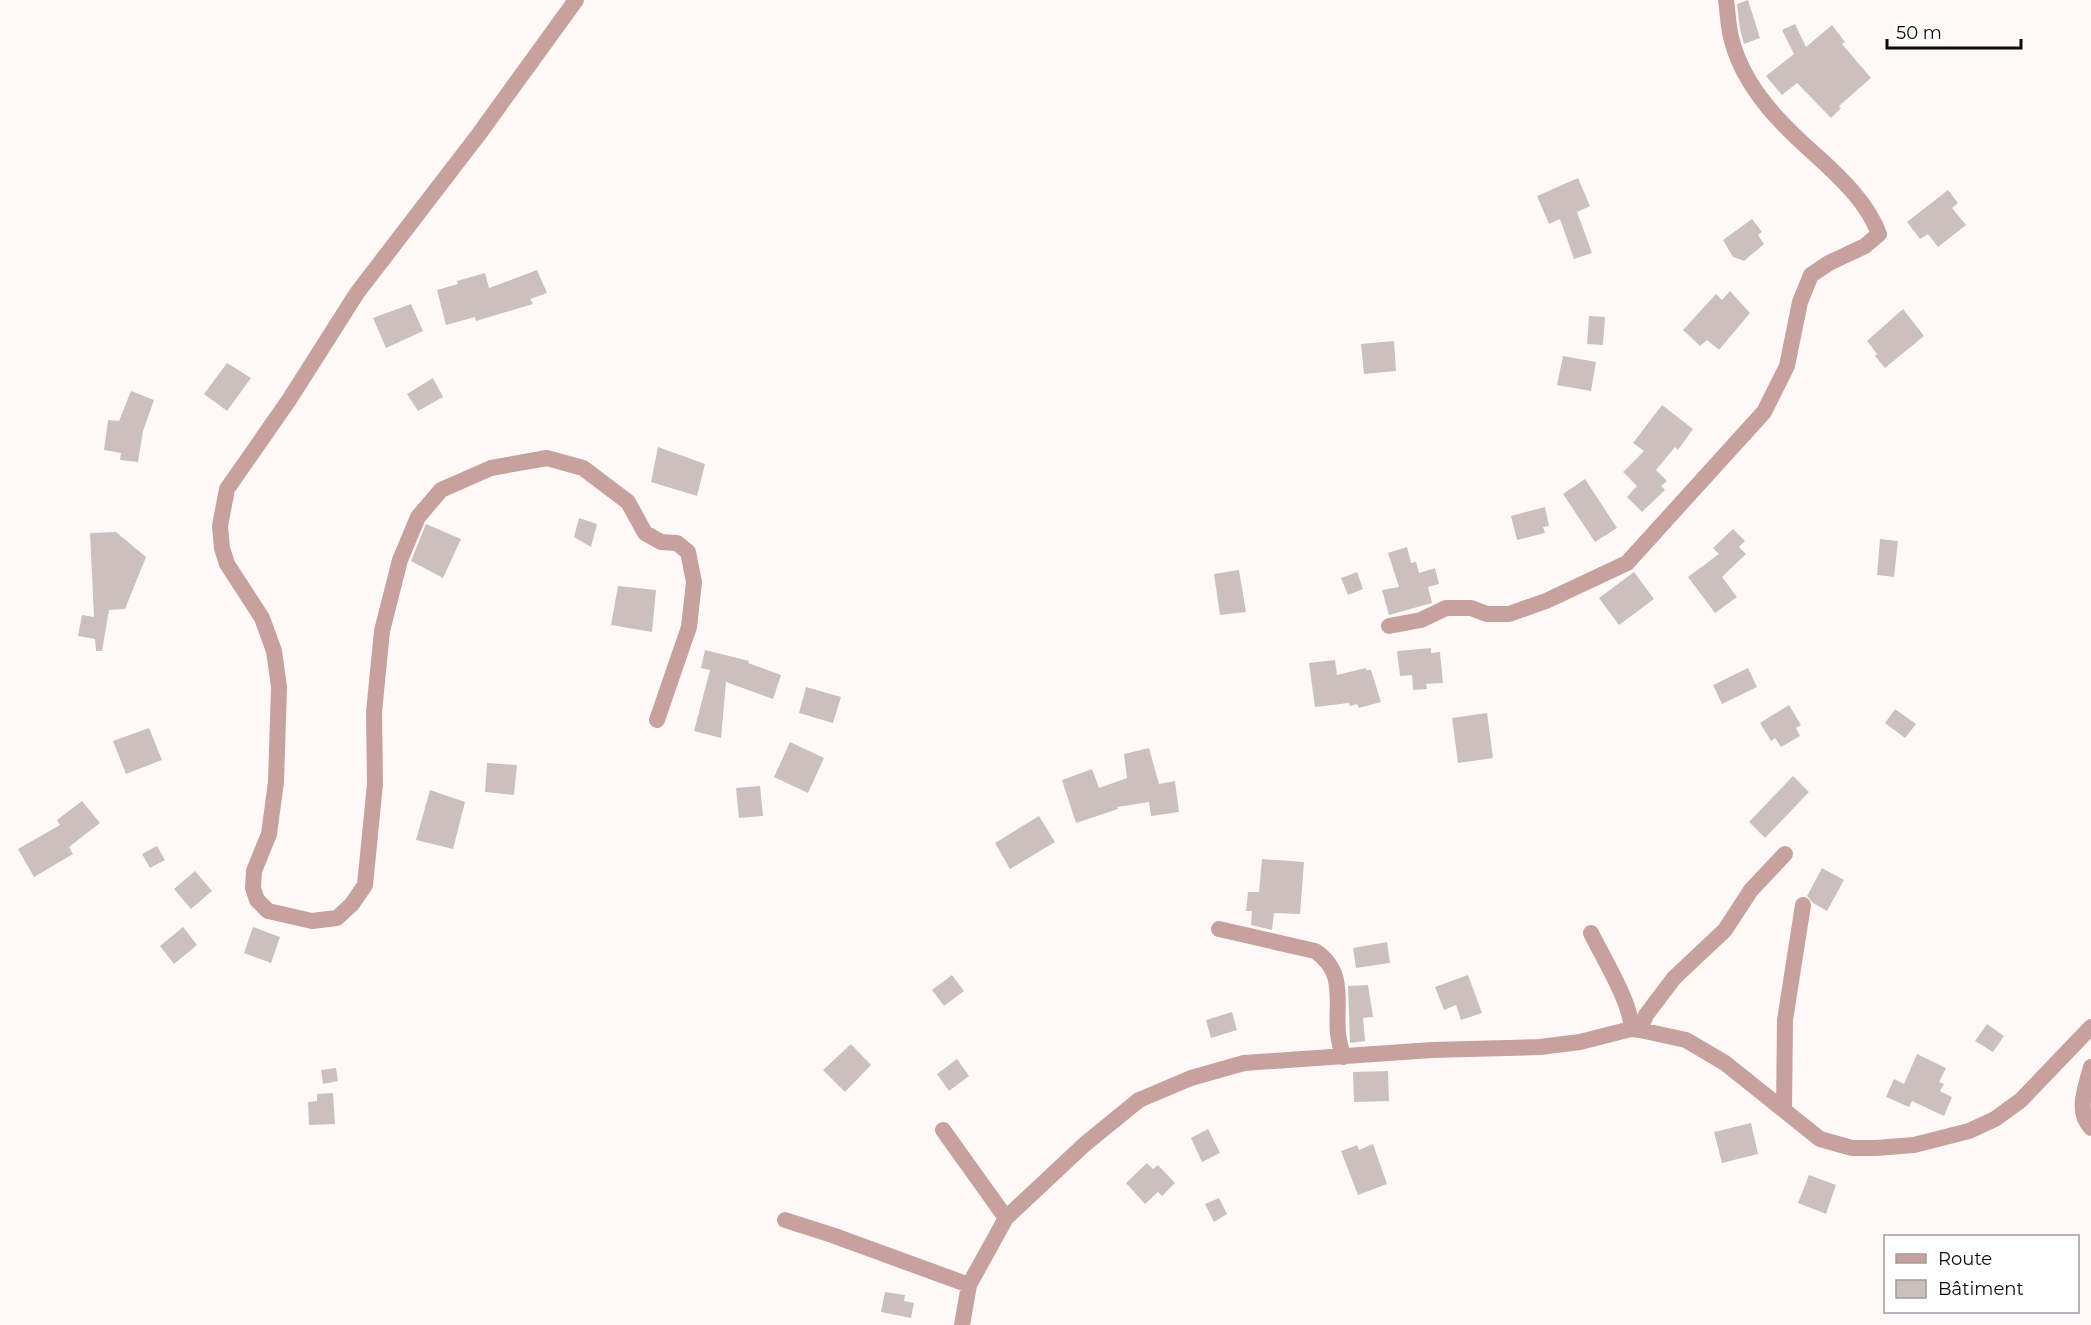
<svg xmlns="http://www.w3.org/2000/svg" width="2091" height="1325" viewBox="0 0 2091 1325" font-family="Montserrat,sans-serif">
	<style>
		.building { fill: #ccc0bf }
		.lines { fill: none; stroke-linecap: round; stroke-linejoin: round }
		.minor { stroke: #c7a19e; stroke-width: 16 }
	</style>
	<rect width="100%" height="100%" fill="#fef9f8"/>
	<path class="building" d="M1748,0l12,38 -16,6 -4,-15 -3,-25z
		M1795,24l11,23 26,-22 13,17 -3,2 29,34 -32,28 2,2 -10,10 -34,-35 -15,12 -16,-19 28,-22 -12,-24z
		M1578,178l12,28 -13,6 15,41 -18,6 -14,-40 -11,5 -12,-28z
		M1948,190l10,13 -6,5 14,17 -28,22 -10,-13 -8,5 -13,-17z
		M1752,219l10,13 -4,3 6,9 -20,17 -11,-4 -10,-17z
		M537,270l10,23 -17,6 3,5 -57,17 -1,-4 -29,8 -9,-35 21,-6 -1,-3 28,-8 4,15z
		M1730,291l20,22 -31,37 -12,-10 -7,6 -17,-16 33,-36 6,6z
		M411,304l12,27 -37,17 -13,-30z
		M1903,309l21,27 -39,32 -10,-12 2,-2 -10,-13z
		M1589,316l16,1 -2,28 -16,-1z
		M1394,341l2,30 -32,3 -3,-30z
		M1563,356l33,6 -5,29 -34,-6z
		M227,363l24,15 -24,33 -23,-17z
		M433,378l10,19 -25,14 -11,-17z
		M131,391l23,9 -11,31 -5,31 -18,-2 1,-7 -17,-3 4,-30 11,1z
		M1662,405l31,24 -15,21 -3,-3 -19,23 11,11 -6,5 4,4 -23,22 -15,-15 10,-11 -14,-14 21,-21 -11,-8z
		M658,447l47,17 -8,32 -46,-14z
		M1585,479l32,49 -22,14 -32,-48z
		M1545,507l4,19 -6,1 2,6 -28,7 -6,-24z
		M579,518l18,6 -6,23 -17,-10z
		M426,524l35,15 -18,39 -32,-17z
		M1733,529l12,12 -6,6 7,7 -24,23 15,20 -22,16 -27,-36 31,-23 -6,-6z
		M116,532l30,25 -21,52 -16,1 -7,41h-6l-1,-12 -17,-3 4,-21 12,2 -4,-84z
		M1880,539l18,2 -4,36 -17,-2z
		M1407,547l4,16 5,-1 3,11 16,-5 4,16 -11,3 4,16 -43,12 -7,-25 17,-3 -11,-34z
		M1239,570l7,42 -26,3 -6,-41z
		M1357,572l6,17 -15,6 -7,-17z
		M1634,572l20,27 -35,26 -20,-27z
		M618,586l38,4 -4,42 -41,-7z
		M1431,648v5l9,-1 3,31 -17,1 1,5 -14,1 -1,-15 -12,1 -3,-25z
		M705,650l44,11 -1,2 33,12 -8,24 -47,-17 -5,56 -27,-7 16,-61 -9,-2z
		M1335,660l2,15 29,-7v2h5l10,32 -22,6 -2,-4 -7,2 -1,-3 -34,4 -6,-44z
		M1748,668l9,19 -35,17 -9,-19z
		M806,687l35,10 -8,26 -34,-10z
		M1789,705l12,20 -5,3 4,8 -19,11 -6,-9 -4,3 -11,-18z
		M1895,709l21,15 -11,14 -20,-15z
		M1487,713l6,45 -35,5 -6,-45z
		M149,728l13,32 -36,14 -13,-33z
		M790,742l34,16 -16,35 -34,-16z
		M1149,748l10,36 16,-3 4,31 -28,4 -2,-14 -32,5 1,2 -42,14 -14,-43 30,-11 7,19 28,-10 -3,-24z
		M487,763l30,2 -3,30 -29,-3z
		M1793,776l16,16 -44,46 -16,-16z
		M760,786l3,30 -24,2 -3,-30z
		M430,790l35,12 -12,47 -37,-9z
		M82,801l18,22 -31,24 4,7 -39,23 -16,-28 42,-24 -3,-5z
		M1039,816l16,26 -45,27 -15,-26z
		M157,846l8,14 -15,8 -8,-14z
		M1262,859l42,3 -4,52 -26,-1 -2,17 -21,-5 1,-14h-6l2,-19h11z
		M1822,868l22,12 -17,31 -14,-8 -6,-7z
		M195,871l17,20 -21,18 -17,-20z
		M183,927l14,18 -23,19 -14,-18z
		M253,927l27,10 -9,26 -27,-10z
		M1387,942l3,21 -34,5 -3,-20z
		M952,975l12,16 -20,15 -12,-16z
		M1468,975l14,38 -21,7 -5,-15 -12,5 -9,-23z
		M1368,985l5,32 -10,1 2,23 -15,2 -2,-57z
		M1232,1012l5,18 -26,8 -5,-18z
		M1987,1024l17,12 -11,16 -18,-11z
		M851,1044l20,21 -26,27 -22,-22z
		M1917,1054l29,14 -7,14 5,2 -4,7 12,6 -8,19 -32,-15 -3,6 -23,-10 8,-18 10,5z
		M957,1059l12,17 -20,15 -12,-17z
		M336,1068l2,13 -15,3 -2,-14z
		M1388,1071l1,30 -35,1 -1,-30z
		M333,1093l2,31 -26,1 -1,-23 9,-1v-7z
		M1751,1123l7,31 -36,9 -8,-31z
		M1208,1129l12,24 -18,9 -11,-24z
		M1373,1144l14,40 -29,11 -17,-44 16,-6 2,5z
		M1147,1163l6,6 5,-4 17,18 -13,13 -4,-4 -13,12 -19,-21z
		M1809,1175l27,10 -10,29 -28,-11z
		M1219,1198l8,16 -13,8 -9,-18z
		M885,1292l20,3 -1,6 10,2 -3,15 -30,-6z"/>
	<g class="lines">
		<path class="minor" d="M576,0l-97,134 -122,159 -68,107 -62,89 -7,37 2,22 5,16 35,54 12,33 5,36 -3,95 -7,52 -15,37 -1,17 4,12 11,11 44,10 25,-3 15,-14 13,-19 10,-101 -1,-72 8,-81 18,-71 18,-43 23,-27 50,-22 56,-10 36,10 45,34 17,31 16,9 16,1 11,9 6,30 -5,45 -32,93
			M1389,626l32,-6 25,-12h25l16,6h22l37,-13 81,-38 137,-151 23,-46 13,-64 11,-27 18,-12 36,-17 14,-12c-11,-30 -37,-55 -60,-76 -36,-32 -74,-68 -87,-117 -4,-13 -4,-27 -6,-41
			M1219,929l96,22c32,21 20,52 23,83 1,7 3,15 5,23
			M1591,933c11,23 42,73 40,96
			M1640,1030l6,-15 28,-37 51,-48 26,-40 34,-36
			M2091,1067c-5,20 -16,44 0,61
			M1784,1110l1,-90 18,-115
			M943,1130l63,88
			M785,1220l47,15 137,50
			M962,1325l7,-40 37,-67 79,-74 54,-44 52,-22 53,-15 188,-13 108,-3 40,-5 51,-13 9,1 46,10 39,23 95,76 32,9h24l38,-3 55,-14 26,-12 26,-19 70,-73"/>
	</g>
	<rect x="1884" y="1235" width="195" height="78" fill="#ffffff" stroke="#9f9d9d" stroke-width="1.5"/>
	<rect x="1896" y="1254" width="30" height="9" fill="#c7a19e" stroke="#9f9d9d" stroke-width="1.5"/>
	<text x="1938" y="1265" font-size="18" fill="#0f0b0b">Route</text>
	<rect x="1896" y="1280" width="30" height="18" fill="#ccc0bf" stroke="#9f9d9d" stroke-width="1.5"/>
	<text x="1938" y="1295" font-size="18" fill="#0f0b0b">Bâtiment</text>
	<path d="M1887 39v9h134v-9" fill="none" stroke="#0f0b0b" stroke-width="3"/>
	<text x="1896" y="39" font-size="18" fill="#0f0b0b" stroke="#ffffff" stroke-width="4.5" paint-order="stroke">50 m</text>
</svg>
